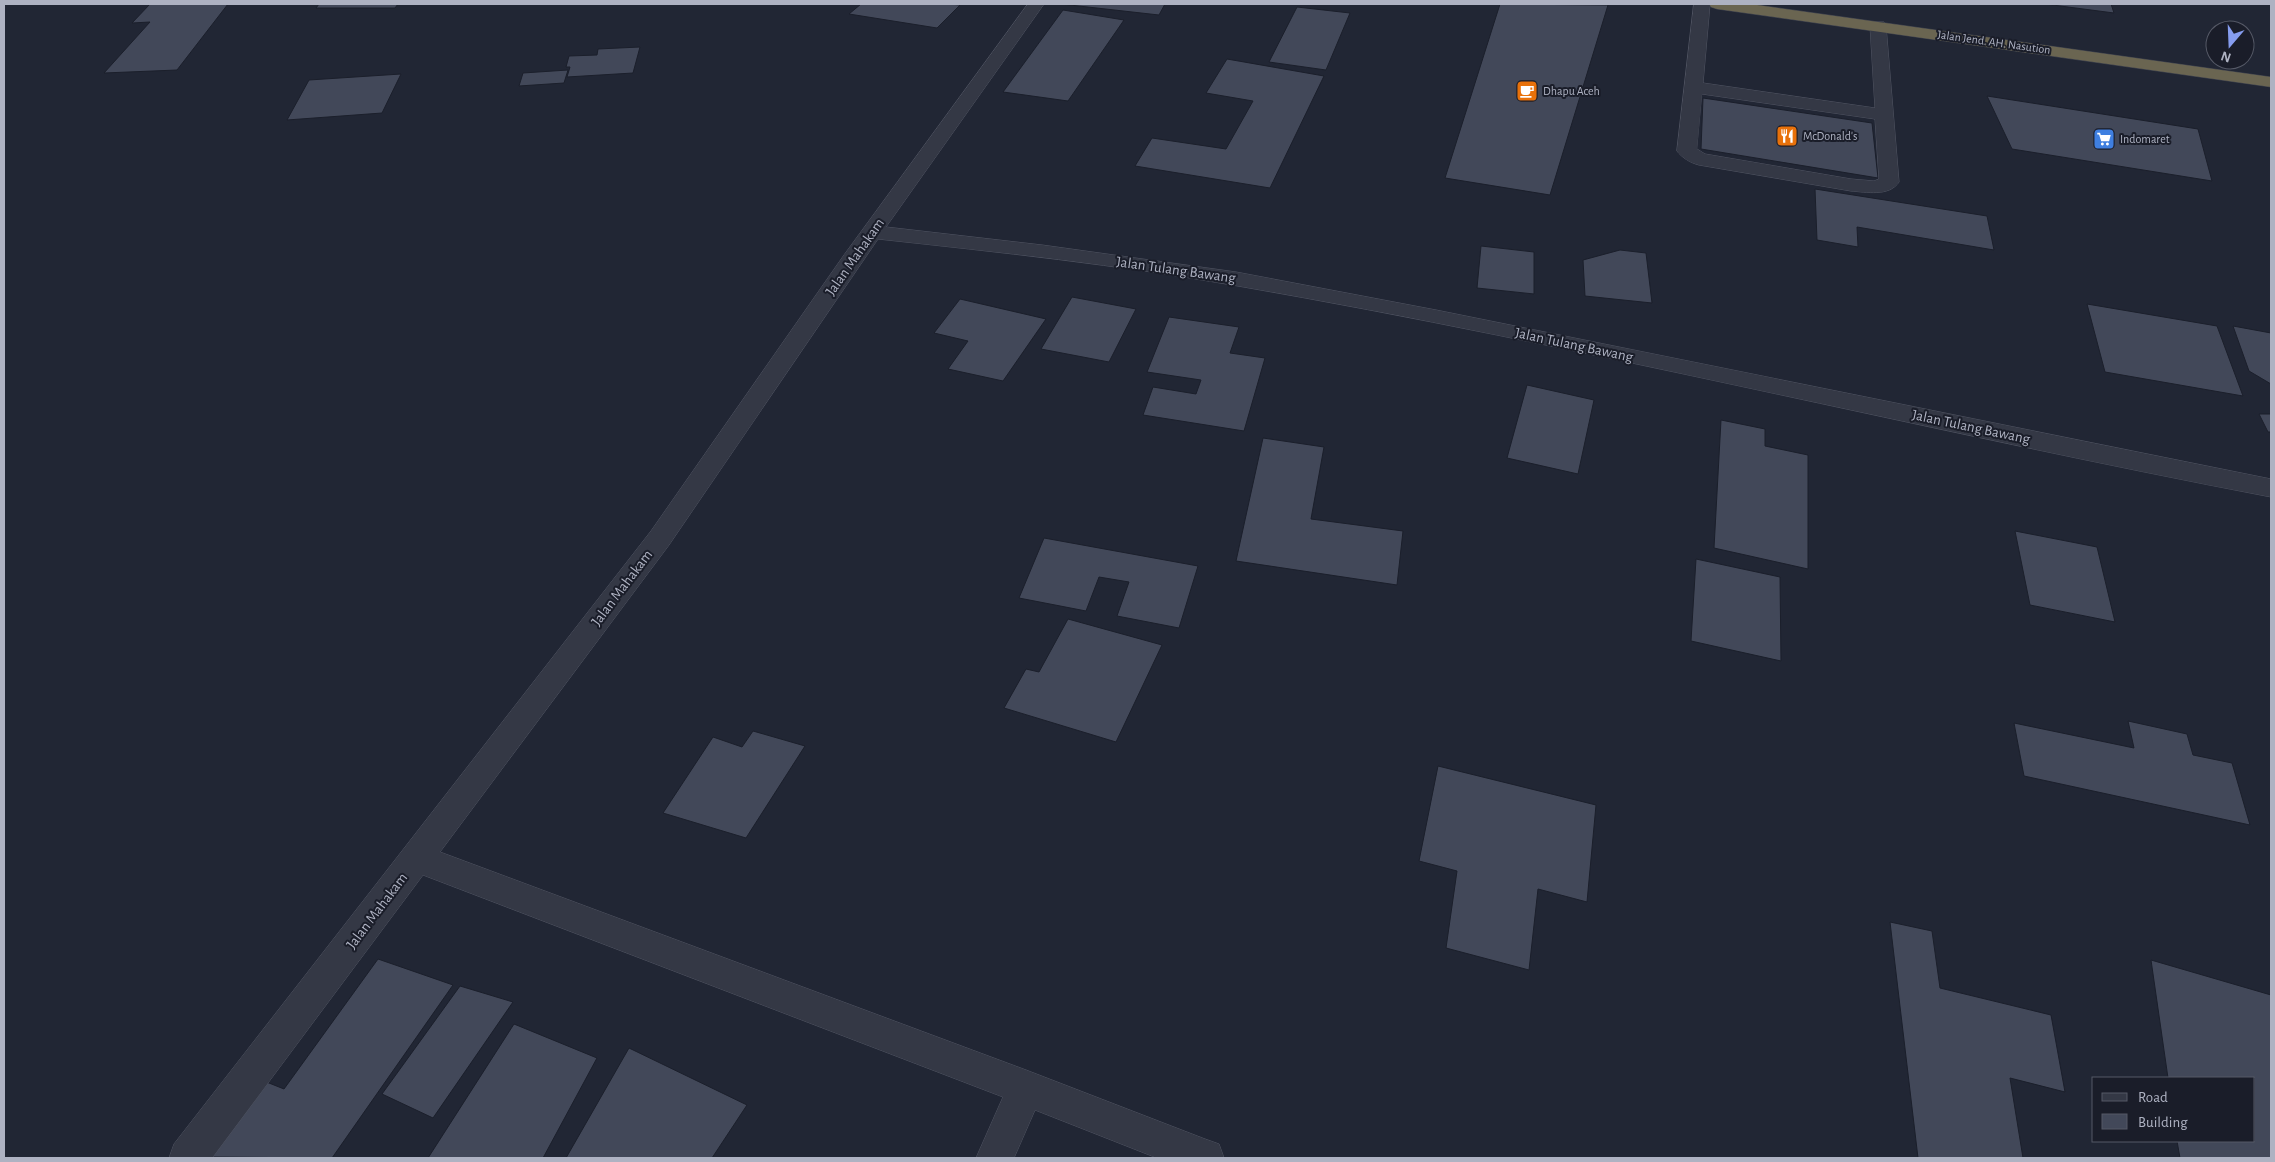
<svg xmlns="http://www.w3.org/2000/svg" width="2275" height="1162" viewBox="0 0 2275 1162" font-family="'Alegreya Sans',sans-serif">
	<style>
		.building { fill: #424859; stroke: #1b1f2b }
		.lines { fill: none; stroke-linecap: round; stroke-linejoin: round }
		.minor-casing { stroke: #515563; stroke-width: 1 }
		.highway-casing { stroke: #3e424f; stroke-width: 1 }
		.minor { fill: #343845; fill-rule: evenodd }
		.highway { fill: #6a6551; fill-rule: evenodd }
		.labels { text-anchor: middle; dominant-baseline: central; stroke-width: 4; stroke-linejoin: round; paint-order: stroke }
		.far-street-label { font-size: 12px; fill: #aeb2c2; stroke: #1a1d29 }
		.far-poi-label { font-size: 12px; fill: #aeb2c2; stroke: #1a1d29; text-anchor: start }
		.street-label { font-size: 15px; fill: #aeb2c2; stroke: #1a1d29 }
	</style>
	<rect width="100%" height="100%" fill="#212634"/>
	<path class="building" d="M150,4h78l-51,66 -73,3 46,-51 -18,1z
		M319,4h79l-3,4h-79z
		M861,4h89l10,1 -23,23 -88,-14z
		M1061,4h104l-6,11z
		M1500,4l108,1 -58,190 -105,-17z
		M2045,4h66l3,9z
		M1297,7l53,6 -24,57 -57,-8z
		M1063,10l61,10 -56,81 -65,-9z
		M640,47l-7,26 -66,4 3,-10h-4l3,-11 28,-1 1,-6z
		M1227,59l97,17 -54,112 -135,-22 17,-28 74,11 27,-48 -47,-8z
		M568,70l-4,13 -45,3 4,-13z
		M401,74l-19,39 -95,7 22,-40z
		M1987,96l211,33 14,52 -200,-32z
		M1703,98l169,25 6,55 -177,-29z
		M1815,189l172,27 7,34 -137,-23 1,20 -41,-7z
		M1481,246l53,6v42l-57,-6z
		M1620,250l26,3 6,50 -67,-7 -2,-36z
		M1072,297l64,12 -27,53 -68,-13z
		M960,299l86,20 -43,62 -55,-12 20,-28 -34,-8z
		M2087,304l130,22 26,70 -138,-24z
		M1169,317l70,10 -9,26 35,5 -21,73 -101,-16 10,-28 43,7 5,-14 -54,-8z
		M2233,326l38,7v51l-22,-13z
		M1527,385l67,15 -16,74 -71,-16z
		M2259,414h12v18h-3z
		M1721,420l44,9v17l43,9v114l-94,-21z
		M1263,438l61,9 -13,72 92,12 -6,54 -161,-24z
		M2015,531l82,16 18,75 -85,-17z
		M1044,538l154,28 -19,62 -62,-12 12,-34 -30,-5 -13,34 -67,-13z
		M1696,559l84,18 1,84 -90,-20z
		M1068,619l94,26 -46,97 -112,-34 22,-39 13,3z
		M2128,721l59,13 6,21 39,8 18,62 -226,-49 -10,-53 120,25z
		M753,731l52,15 -59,92 -83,-25 50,-76 29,10z
		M1438,766l158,39 -9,97 -49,-13 -9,81 -83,-22 11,-77 -38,-10z
		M1890,922l42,9 8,57 111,27 14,77 -55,-14 13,80h-105z
		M378,959l75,26 -121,173 -127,-1 59,-76 20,8z
		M2151,960l120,35v163h-91l-3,-17h77v-63h-86z
		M460,986l53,16 -80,116 -51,-24z
		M514,1024l83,34 -54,100h-115z
		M629,1048l118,57 -35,53h-146z"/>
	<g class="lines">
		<g class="minor-casing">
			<path id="minor" d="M1028,4h16l-158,223 156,18 194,27 200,38 835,169v18c-345,-66 -687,-151 -1033,-211 -119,-21 -240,-34 -360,-47l-209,306 -229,307 586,218 179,69 14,5 5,14h-67l-122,-48 -21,48h-38l27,-61 -580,-222 -211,283h-43l5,-14 477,-613 193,-276z
				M1694,4h16l-7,79 172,25 -5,-82 2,-4h12l2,4 13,156c-10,15 -33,10 -48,9l-152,-26c-8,-2 -17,-7 -22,-14zM1702,94l173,25 4,60 -5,2 -23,-2 -146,-25 -8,-5z"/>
		</g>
		<g class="highway-casing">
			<path id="highway" d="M1709,4h41l521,73v10l-554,-78 -6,-2z"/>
		</g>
		<use href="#minor" class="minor"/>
		<use href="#highway" class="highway"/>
	</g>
	<defs>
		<g id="cafe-square" transform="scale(1.125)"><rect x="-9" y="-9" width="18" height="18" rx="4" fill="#e8710a" stroke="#1a1d29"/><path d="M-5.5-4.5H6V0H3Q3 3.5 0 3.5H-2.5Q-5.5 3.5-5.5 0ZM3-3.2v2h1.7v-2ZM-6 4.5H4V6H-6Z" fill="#fff"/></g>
		<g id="restaurant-square" transform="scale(1.125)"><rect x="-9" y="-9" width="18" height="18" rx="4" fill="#e8710a" stroke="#1a1d29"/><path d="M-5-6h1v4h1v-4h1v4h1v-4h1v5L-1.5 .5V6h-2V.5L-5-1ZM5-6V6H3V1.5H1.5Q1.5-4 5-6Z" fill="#fff"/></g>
		<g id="supermarket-square" transform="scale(1.125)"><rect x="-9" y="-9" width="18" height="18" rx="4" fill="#3f7fe0" stroke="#1a1d29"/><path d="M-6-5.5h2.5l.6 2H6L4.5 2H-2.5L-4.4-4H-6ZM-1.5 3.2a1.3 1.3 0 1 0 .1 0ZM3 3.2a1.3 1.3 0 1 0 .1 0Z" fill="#fff"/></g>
	</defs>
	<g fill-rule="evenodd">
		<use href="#cafe-square" x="1527" y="91"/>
		<use href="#restaurant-square" x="1787" y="136"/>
		<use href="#supermarket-square" x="2104" y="139"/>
	</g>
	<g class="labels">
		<g class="far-street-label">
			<text transform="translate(1994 42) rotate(8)">Jalan Jend. AH. Nasution</text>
		</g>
		<g class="far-poi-label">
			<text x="1543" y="91">Dhapu Aceh</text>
			<text x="1803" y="136">McDonald's</text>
			<text x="2120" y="139">Indomaret</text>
		</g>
		<g class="street-label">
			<text transform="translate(855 257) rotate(-55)">Jalan Mahakam</text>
			<text transform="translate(1176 270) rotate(8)">Jalan Tulang Bawang</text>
			<text transform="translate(1574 345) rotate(12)">Jalan Tulang Bawang</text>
			<text transform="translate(1971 427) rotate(12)">Jalan Tulang Bawang</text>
			<text transform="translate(622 588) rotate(-53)">Jalan Mahakam</text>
			<text transform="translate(377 911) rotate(-53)">Jalan Mahakam</text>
		</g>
	</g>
	<rect width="2275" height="1162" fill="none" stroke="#aeb2c2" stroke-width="10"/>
	<rect x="2092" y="1077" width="162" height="65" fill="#1a1d29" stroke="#555966"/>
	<rect x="2102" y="1093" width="25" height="8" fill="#343845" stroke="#555966"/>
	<text x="2138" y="1102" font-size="15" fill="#aeb2c2">Road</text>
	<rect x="2102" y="1114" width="25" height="15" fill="#424859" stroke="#555966"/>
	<text x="2138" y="1127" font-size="15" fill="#aeb2c2">Building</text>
	<g transform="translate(2230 45) rotate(199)"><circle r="24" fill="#1a1d29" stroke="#555966"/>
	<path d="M0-4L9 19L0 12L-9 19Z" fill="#869def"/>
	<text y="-8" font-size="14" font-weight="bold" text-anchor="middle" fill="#aeb2c2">N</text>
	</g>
</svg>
